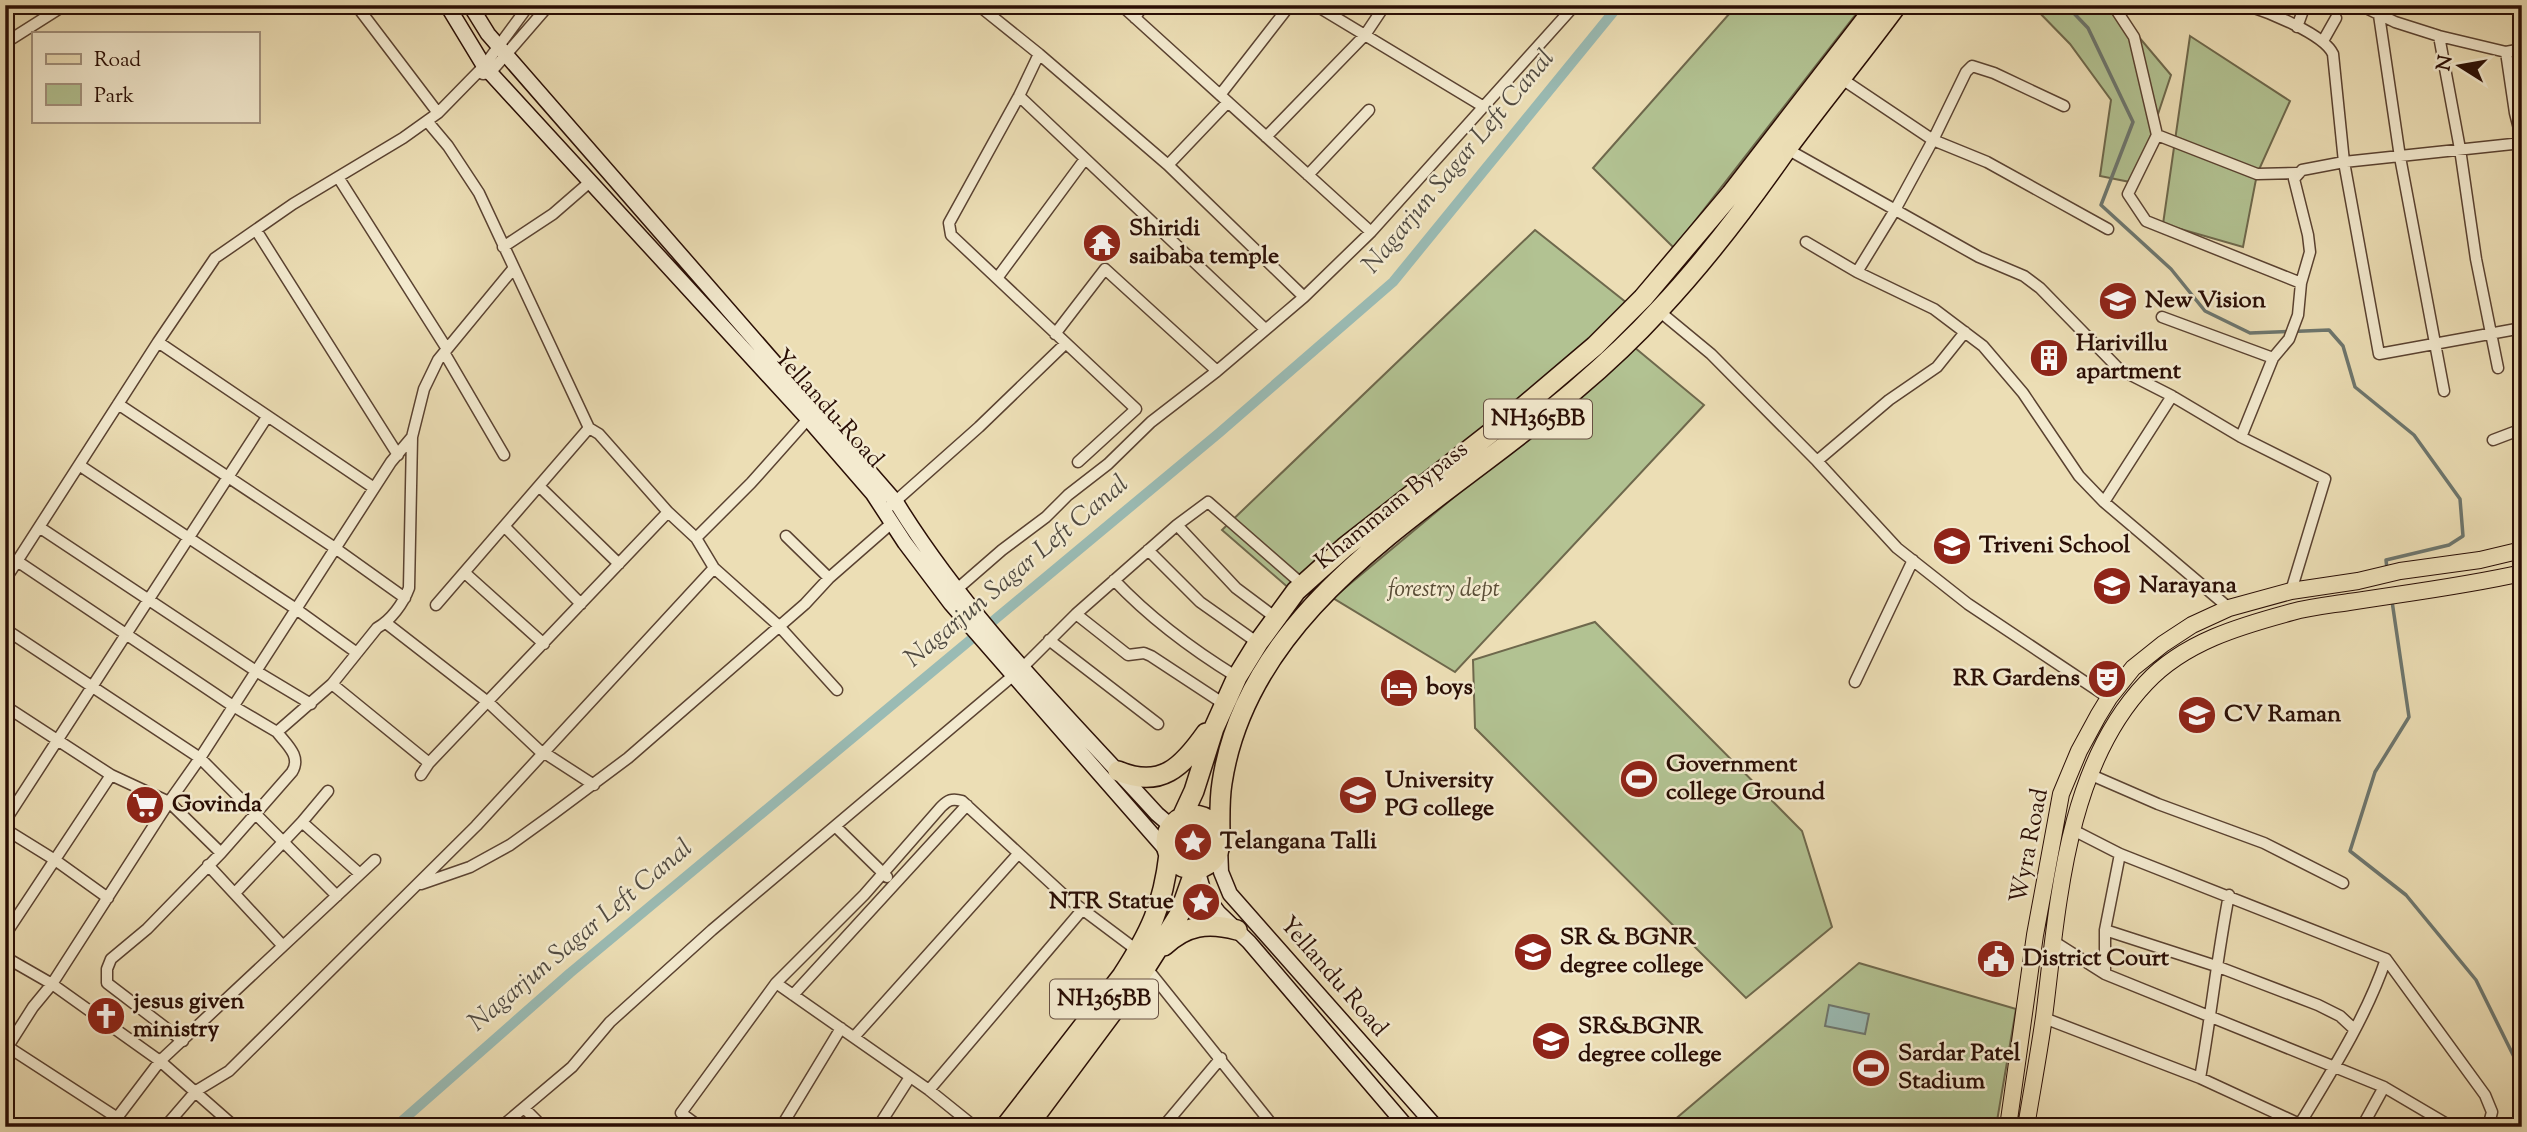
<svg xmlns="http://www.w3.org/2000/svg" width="2527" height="1132" viewBox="0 0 2527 1132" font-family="'Sorts Mill Goudy',serif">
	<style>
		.green { fill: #b2c292; stroke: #6e684c; stroke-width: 2 }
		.water { fill: #9abbb4; stroke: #6d766e; stroke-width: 2 }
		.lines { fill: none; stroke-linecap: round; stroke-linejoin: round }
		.stream { stroke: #6d766e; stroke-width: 3.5 }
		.canal { stroke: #9abbb4; stroke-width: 10 }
		.street-casing { stroke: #5a4231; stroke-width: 13 }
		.secondary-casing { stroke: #2a0e05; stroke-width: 17 }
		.primary-casing { stroke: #2a0e05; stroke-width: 18 }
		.highway-casing { stroke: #2a0e05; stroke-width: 22 }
		.street { stroke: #f3eacf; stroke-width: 10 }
		.secondary { stroke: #f3eacf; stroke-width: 14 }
		.primary { stroke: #ecdeb5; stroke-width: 16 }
		.highway { stroke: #ecdeb5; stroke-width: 19 }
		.labels { text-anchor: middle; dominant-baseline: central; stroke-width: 5; stroke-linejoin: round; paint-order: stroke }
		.shield { fill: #f3eacf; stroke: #665042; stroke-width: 2 }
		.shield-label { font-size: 23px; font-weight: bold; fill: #2a0e05 }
		.poi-label { font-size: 24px; font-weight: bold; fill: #2a0e05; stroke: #f3eacf; text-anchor: start }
		.street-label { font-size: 24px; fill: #2a0e05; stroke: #f3eacf }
		.park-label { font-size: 24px; font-style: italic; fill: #5a4d36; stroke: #f3eacf }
		.water-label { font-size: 26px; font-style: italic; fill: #514b42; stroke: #f3eacf }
	</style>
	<rect width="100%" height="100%" fill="#ecdeb5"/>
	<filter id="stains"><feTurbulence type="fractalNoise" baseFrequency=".00286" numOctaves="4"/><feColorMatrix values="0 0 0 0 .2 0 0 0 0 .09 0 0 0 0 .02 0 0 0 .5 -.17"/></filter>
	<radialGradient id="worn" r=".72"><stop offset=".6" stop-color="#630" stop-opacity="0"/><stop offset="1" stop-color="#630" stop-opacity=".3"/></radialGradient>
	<path class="green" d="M1737,5h126l-189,243 -81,-80z
		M2032,5h76l14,12 49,58 -36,108 -35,-7 11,-76 -41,-56z
		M2190,36l100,65 -33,73 -14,73 -80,-23z
		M1535,230l97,77 -341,283 -69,-60z
		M1634,347l70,58 -249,267 -122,-74z
		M1595,622l207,209 30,96 -86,71 -271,-270 -2,-68z
		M1859,963l157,46 -20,118h-330z"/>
	<path class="water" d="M1829,1005l40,9 -4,20 -40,-8z"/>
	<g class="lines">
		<path class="stream" d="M2066,5l22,23 45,94 -32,83 70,64 34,42 45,22 79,-3 14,16 12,41 59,48 46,64 3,37 -14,9 -63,15 1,9
			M2392,601l17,116 -34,55 -25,79 56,44 70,85 46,93"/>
		<path class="canal" d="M395,1127l175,-154 649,-540 174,-151 226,-277"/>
		<g class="street-casing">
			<path id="street" d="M356,5l82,108
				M978,5l61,49 129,111 136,132
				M1121,5l250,227
				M1315,5l169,102
				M2113,5l21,32 23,98 -29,59 18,27 155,62
				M2246,5c22,7 78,29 87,49l11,108 35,192 143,-26
				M2366,5l2,4 27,13 44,14 67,16 16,-3
				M2379,15l21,142 44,234
				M1135,18l8,-13
				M2297,27l8,-22
				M2439,36l21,113 16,110 22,109
				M2323,41l13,-23
				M5,43l60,-38
				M2506,52l9,61 7,27
				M1039,54l-20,42 -70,127 2,12 185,174 -58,53
				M483,74l7,-1 59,-68
				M1842,79l91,61 -38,70 -38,62
				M1220,95l70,-90
				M1019,96l246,233
				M2064,106l-70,-33 -22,-7 -6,6 -33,68 54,22 121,67
				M427,121l21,25 31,47 110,235 10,6 69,78 28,26 18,30 65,58 58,64
				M2157,135l100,39 40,-1
				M1266,137l99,-102 20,-30
				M1787,149l192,108 45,19 16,12 79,81 53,27 69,41 84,42 -34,112
				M1168,165l60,-63
				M1308,175l61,-65
				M338,177l109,172
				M256,230l142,225
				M1806,242l51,30 77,37 49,37 40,47 56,83 25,26 125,106
				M503,247l50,-33 38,-33
				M998,277l87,-118
				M1659,311l52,43 106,107 80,87 71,56 141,94
				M2162,317l111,41
				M1055,334l50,-65 112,102
				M158,342l216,146
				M445,354l59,101
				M118,404l217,144 70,50
				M412,437l-3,151c-6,16 -18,32 -32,40l-45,56 97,79
				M2241,437l32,-79 16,-19 9,-24 3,-32 9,-31 -2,-17 -14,-56 8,-9 42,-8 178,-19
				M2493,440l29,-11
				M1817,461l72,-61 48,-33 28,-35
				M79,465l217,144 61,44
				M539,486l80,78
				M2104,502l68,-106
				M890,506l89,-79 86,-83
				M1177,525l59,63 40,30
				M39,527l217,144 55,33
				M505,527l76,77
				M786,536l43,42
				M696,538l55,-55 57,-64
				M1148,550l52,52 58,41
				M17,561l216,145 44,26
				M465,573l79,71
				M5,580l153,-238 57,-84 78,-54 110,-66 35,-25 46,-47 45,-61
				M1114,580c36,38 79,70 123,97
				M956,590l46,-40 44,-33 22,-22 40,-31 43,-42 66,-51 87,-74 67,-65 204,-227
				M436,605l153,-177
				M1076,614l52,41 16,-2 7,3 73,48
				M386,623l103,80 53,50
				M5,629l195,129 137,138
				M1049,640l109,84
				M1855,682l58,-122
				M5,706l106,69 58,27 52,51
				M543,752l51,33
				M2089,774l69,30 106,39 79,40
				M421,775l8,-12 239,-251
				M5,821l262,-404
				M302,822l58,52
				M835,826l52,51
				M5,829l50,31 53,38
				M2073,830l47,24 266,105 99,136 7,17 -4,15
				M208,865l75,81
				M421,884l49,-17 40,-22 43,-31 75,-56 177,-154 24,-26 64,-56
				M235,893l67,-71 26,-31
				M2105,930l111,36 102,39 22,11 14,13
				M5,935l106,-160
				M2053,941l52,33 279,113 68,40
				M5,957l47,27 108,77 75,66
				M1146,967l128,160
				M2105,974v-44l15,-76
				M793,995l174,-190
				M2044,1018l156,60 106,49
				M854,1037l164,-183
				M183,1041l-76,-58v-14l4,-10 36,-30 74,-76 71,-81c10,-16 -6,-28 -15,-40l55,-48
				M5,1045l111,72
				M5,1051l28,-44 19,-23 117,-182 31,-44 191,-296 21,-25 12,-48 14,-29 75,-91
				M2200,1078c11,-61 17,-122 29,-183
				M929,1090l153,-180
				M524,1108l19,19
				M5,1120l11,7
				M110,1127l50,-66 215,-201
				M165,1127l31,-36 33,-20 247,-245 238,-258
				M501,1127l71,-60 38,-45 102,-92 309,-261 55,-55 101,-89 31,-23 95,83
				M700,1127l-19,-14 95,-130
				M781,1127l60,-99
				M878,1127l32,-50
				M975,1127l-46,-37 -153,-107 88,-88 77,-88c7,-7 11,-9 21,-6l104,96 72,54
				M1163,1127l58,-69
				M2298,1127c32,-53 68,-109 88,-168
				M2362,1127l22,-40"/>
		</g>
		<g class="secondary-casing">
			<path id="secondary" d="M447,5l37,61 324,353 65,75 32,49 46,61 216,247
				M470,5l18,29 408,468c72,117 169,211 261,312l14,12
				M1220,847l1,25 9,22 206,233
				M1197,869l7,24 14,19 31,30 158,185"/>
		</g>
		<g class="primary-casing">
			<path id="primary" d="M2008,1127l27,-192 26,-141 18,-43 19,-35 11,-18 24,-30 30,-24 29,-19 37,-17 62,-17 67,-10 42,-10 80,-11 42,-10
				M2026,1127c6,-37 13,-74 18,-110 14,-111 21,-249 102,-334 38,-41 94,-57 146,-71 18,-5 38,-7 57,-10 58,-9 116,-16 173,-29"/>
		</g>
		<g class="highway-casing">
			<path id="highway" d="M1118,771c43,18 64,-4 88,-38
				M1166 842a27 27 0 1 1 54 0a27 27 0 1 1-54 0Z
				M1182,817l12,-26 20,-63 23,-51 21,-34 38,-52 49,-44 171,-134 79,-67 48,-48 88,-104 146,-189
				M1220,838c0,-18 -1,-37 2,-55 22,-147 152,-238 262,-321 61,-46 123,-95 175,-152 47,-50 88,-104 127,-160 36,-49 75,-96 111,-145
				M1164,946c22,-21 44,-24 73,-16
				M1005,1127l117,-151c28,-43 41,-70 47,-122
				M1027,1127l119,-160 33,-52 16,-45"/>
		</g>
		<use href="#street" class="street"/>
		<use href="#secondary" class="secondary"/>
		<use href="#primary" class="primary"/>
		<use href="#highway" class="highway"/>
	</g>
	<defs>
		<g id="temple-disc" transform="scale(2.0125)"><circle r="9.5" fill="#8f2418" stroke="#f3eacf"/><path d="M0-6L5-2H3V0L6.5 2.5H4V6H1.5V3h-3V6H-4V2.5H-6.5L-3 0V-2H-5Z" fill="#fff"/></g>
		<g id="school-disc" transform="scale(2.0125)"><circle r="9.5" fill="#8f2418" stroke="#f3eacf"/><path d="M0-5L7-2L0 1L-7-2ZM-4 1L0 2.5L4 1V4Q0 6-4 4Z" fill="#fff"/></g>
		<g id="building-disc" transform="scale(2.0125)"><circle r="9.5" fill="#8f2418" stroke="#f3eacf"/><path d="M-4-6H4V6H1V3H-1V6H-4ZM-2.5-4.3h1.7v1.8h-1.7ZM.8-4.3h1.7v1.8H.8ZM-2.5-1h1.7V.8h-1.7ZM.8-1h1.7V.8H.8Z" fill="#fff"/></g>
		<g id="university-disc" transform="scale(2.0125)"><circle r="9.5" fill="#8f2418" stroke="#f3eacf"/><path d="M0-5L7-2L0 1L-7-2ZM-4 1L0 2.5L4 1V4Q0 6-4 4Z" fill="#fff"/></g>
		<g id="theatre-disc" transform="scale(2.0125)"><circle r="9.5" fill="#8f2418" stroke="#f3eacf"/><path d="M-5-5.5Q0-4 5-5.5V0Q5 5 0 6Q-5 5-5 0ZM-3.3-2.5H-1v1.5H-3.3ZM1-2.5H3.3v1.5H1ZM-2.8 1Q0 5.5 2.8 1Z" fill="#fff"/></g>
		<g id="hotel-disc" transform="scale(2.0125)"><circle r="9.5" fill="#8f2418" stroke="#f3eacf"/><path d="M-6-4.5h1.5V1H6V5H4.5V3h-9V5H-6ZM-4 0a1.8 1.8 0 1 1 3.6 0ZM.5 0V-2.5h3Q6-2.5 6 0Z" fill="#fff"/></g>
		<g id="stadium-disc" transform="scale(2.0125)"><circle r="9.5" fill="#8f2418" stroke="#f3eacf"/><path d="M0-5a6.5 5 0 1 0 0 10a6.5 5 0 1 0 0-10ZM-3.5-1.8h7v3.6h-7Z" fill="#fff"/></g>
		<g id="supermarket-disc" transform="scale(2.0125)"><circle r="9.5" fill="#8f2418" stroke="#f3eacf"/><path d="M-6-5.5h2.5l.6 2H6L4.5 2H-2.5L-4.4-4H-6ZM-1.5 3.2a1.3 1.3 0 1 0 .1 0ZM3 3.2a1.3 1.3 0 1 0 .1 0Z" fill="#fff"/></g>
		<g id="sight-disc" transform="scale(2.0125)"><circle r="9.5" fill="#8f2418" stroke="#f3eacf"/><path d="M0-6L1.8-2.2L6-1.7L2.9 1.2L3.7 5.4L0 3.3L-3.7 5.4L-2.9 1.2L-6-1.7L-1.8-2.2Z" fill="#fff"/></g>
		<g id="civic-disc" transform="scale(2.0125)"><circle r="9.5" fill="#8f2418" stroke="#f3eacf"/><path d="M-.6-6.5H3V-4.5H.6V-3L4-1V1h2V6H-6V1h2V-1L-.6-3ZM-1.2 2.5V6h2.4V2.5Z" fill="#fff"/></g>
		<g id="church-disc" transform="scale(2.0125)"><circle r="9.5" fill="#8f2418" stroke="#f3eacf"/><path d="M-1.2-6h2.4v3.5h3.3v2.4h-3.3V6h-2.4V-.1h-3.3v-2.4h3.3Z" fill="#fff"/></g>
	</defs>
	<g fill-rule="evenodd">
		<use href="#temple-disc" x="1102" y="243"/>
		<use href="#school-disc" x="2118" y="301"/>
		<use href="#building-disc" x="2049" y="358"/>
		<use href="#school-disc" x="1952" y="546"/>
		<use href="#university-disc" x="2112" y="586"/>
		<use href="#theatre-disc" x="2107" y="679"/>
		<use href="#hotel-disc" x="1399" y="688"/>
		<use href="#university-disc" x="2197" y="715"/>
		<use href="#stadium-disc" x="1639" y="779"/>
		<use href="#university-disc" x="1358" y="795"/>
		<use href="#supermarket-disc" x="145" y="805"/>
		<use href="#sight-disc" x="1193" y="842"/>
		<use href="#sight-disc" x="1201" y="902"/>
		<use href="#university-disc" x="1533" y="952"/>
		<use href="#civic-disc" x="1996" y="959"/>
		<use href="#church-disc" x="106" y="1016"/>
		<use href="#university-disc" x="1551" y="1041"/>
		<use href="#stadium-disc" x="1871" y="1068"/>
	</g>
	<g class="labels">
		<g class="shield">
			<rect x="1484" y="399.5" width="108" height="39" rx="5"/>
			<rect x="1050" y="979.5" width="108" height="39" rx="5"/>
		</g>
		<g class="shield-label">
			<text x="1538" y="419">NH365BB</text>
			<text x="1104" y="999">NH365BB</text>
		</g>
		<g class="poi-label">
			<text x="1129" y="229">Shiridi<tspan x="1129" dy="28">saibaba temple</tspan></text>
			<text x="2145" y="301">New Vision</text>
			<text x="2076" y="344">Harivillu<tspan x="2076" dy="28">apartment</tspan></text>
			<text x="1979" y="546">Triveni School</text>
			<text x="2139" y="586">Narayana</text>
			<text x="2080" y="679" text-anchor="end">RR Gardens</text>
			<text x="1426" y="688">boys</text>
			<text x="2224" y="715">CV Raman</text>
			<text x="1666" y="765">Government<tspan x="1666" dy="28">college Ground</tspan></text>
			<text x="1385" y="781">University<tspan x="1385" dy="28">PG college</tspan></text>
			<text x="172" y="805">Govinda</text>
			<text x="1220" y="842">Telangana Talli</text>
			<text x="1174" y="902" text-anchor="end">NTR Statue</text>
			<text x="1560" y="938">SR &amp; BGNR<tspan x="1560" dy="28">degree college</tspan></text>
			<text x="2023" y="959">District Court</text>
			<text x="133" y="1002">jesus given<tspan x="133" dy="28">ministry</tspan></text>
			<text x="1578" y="1027">SR&amp;BGNR<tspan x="1578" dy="28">degree college</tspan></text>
			<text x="1898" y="1054">Sardar Patel<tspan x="1898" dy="28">Stadium</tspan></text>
		</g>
		<g class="street-label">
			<text transform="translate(828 409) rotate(48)">Yellandu Road</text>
			<text transform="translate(1392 506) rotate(-39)">Khammam Bypass</text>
			<text transform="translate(2030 846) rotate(-79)">Wyra Road</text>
			<text transform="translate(1333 977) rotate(49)">Yellandu Road</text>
		</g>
		<g class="park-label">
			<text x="1444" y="590">forestry dept</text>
		</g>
		<g class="water-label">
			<text transform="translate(1459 162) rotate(-50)">Nagarjun Sagar Left Canal</text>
			<text transform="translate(1017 572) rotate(-40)">Nagarjun Sagar Left Canal</text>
			<text transform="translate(581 936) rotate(-40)">Nagarjun Sagar Left Canal</text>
		</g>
	</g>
	<rect width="2527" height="1132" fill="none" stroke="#ecdeb5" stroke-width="28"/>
	<rect x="7" y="7" width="2513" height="1118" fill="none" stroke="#2a0e05" stroke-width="3.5"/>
	<rect x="14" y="14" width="2499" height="1104" fill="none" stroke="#2a0e05" stroke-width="2"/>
	<rect x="32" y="32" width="228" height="91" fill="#f3eacf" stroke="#a3927e" stroke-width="2"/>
	<rect x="46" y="54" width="35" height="10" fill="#ecdeb5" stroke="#a3927e" stroke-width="2"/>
	<text x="94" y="66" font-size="21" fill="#2a0e05">Road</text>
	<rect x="46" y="84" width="35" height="21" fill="#b2c292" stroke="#a3927e" stroke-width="2"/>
	<text x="94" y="102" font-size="21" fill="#2a0e05">Park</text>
	<g transform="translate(2460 66) rotate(281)" stroke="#f3eacf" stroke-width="5" paint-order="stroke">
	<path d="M0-5L12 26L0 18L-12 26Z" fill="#2a0e05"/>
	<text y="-10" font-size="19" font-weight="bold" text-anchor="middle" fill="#2a0e05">N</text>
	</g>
	<rect width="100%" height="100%" filter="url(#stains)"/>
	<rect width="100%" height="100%" fill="url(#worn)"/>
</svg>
